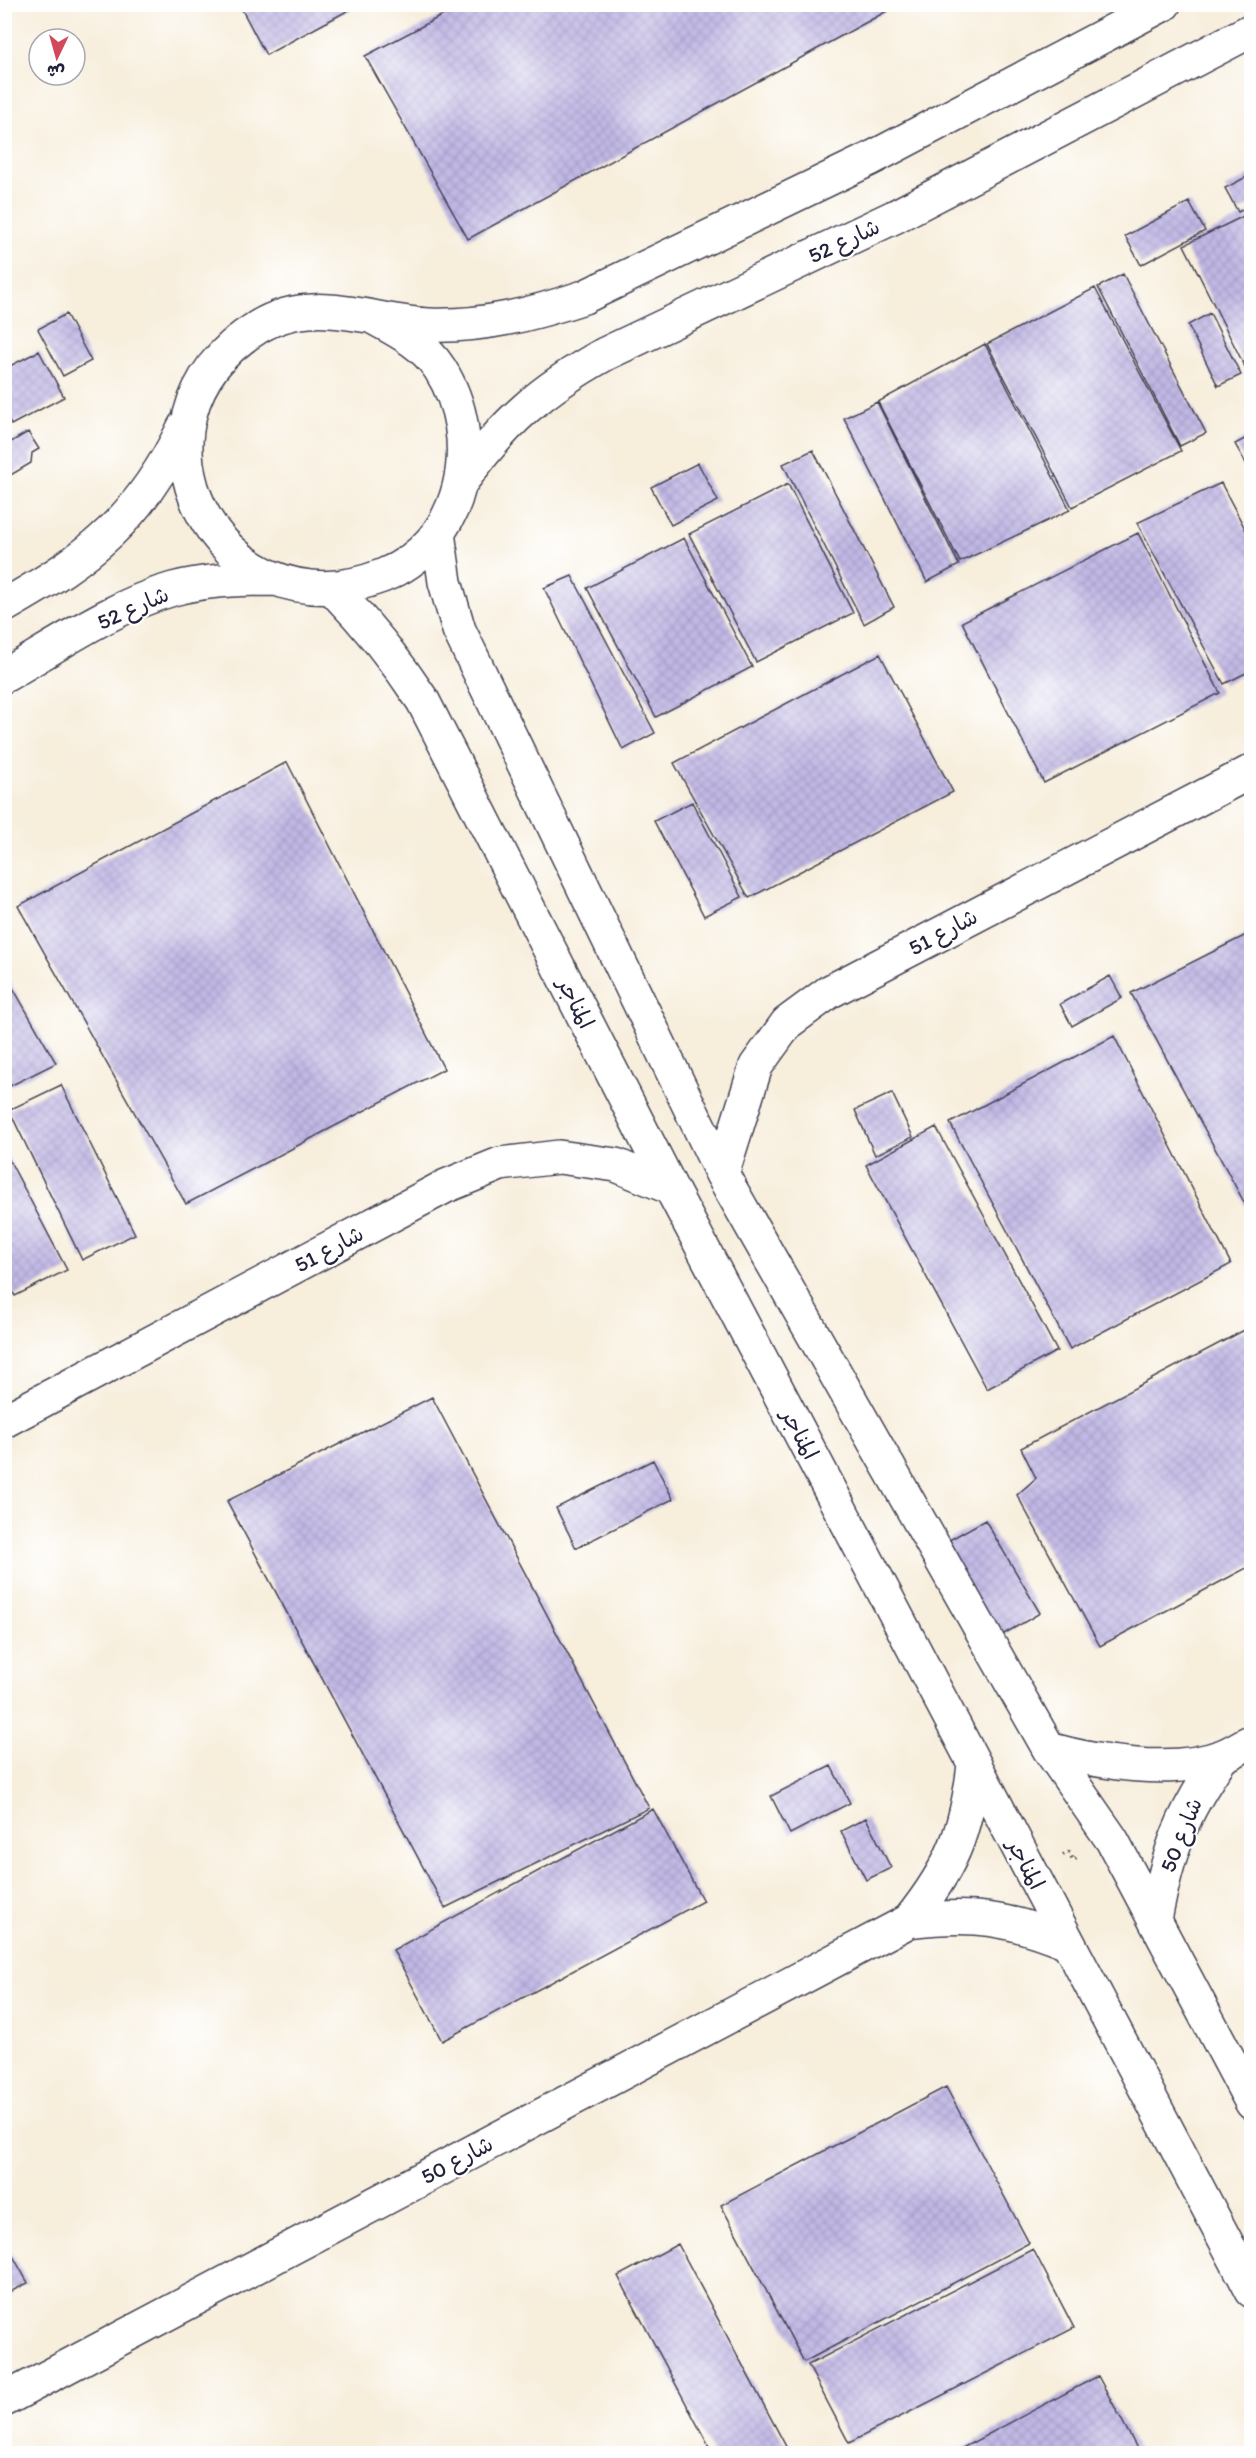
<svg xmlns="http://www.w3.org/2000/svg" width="1256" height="2458" viewBox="0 0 1256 2458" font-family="Itim,'Playpen Sans Arabic',sans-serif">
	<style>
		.building { fill: url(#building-cross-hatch) }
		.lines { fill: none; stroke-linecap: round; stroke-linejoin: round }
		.street-casing { stroke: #424153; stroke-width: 36 }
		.path { stroke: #424153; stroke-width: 4; stroke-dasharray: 1.5 4.5; stroke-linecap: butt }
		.street { stroke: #fff; stroke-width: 33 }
		.labels { text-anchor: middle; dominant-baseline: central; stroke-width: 4.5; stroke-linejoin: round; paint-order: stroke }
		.street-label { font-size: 22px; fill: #22223b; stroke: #fff }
	</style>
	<defs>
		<pattern id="building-cross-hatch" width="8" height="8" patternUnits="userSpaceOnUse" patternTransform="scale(1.5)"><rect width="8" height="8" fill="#c1b8e5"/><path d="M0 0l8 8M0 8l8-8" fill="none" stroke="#a69ec5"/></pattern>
	</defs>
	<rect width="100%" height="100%" fill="#fff"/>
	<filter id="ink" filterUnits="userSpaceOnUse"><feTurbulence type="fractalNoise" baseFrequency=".0167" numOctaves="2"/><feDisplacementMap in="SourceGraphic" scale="12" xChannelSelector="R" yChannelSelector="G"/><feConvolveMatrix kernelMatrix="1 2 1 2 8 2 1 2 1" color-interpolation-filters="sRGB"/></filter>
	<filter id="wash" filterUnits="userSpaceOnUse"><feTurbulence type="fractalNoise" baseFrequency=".008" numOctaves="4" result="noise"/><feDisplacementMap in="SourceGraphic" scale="24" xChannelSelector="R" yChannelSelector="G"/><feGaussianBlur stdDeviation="1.35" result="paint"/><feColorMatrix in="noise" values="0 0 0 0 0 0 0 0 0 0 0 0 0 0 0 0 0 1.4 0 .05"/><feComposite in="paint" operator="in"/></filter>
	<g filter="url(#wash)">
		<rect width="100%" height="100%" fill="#f7eedc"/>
		<g id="blocks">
			<path class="building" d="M239,4h121l-94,51z
				M464,4h436l-432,235 -103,-183z
				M1252,174v31l-14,7 -13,-24z
				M1189,202l16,29 -64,34 -16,-29z
				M1252,212v160l-4,1 -64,-128z
				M1123,274l83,159 -26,13 -82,-159z
				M1095,288l86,163 -109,56 -85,-163z
				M1210,313l31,62 -23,11 -30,-61z
				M66,314l25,47 -28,15 -25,-47z
				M985,344l85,166 -110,52 -82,-160z
				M39,351l25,46 -53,28 -7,-12v-44z
				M877,402l82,163 -32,17 -83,-164z
				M28,432l11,17 -7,4 -1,10 -27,16v-33z
				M1252,435v39l-17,-30z
				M813,450l81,157 -30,17 -81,-160z
				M698,463l20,38 -47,24 -20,-38z
				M1221,483l31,59v128l-28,14 -87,-161z
				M788,484l65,129 -97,49 -67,-128z
				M1138,533l82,160 -176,90 -82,-161z
				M684,538l68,129 -96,50 -69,-129z
				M572,576l83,157 -32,17 -79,-162z
				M880,654l73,138 -204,106 -75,-135z
				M287,762l157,307 -258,135 -168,-298z
				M692,802l50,95 -38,19 -50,-95z
				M1252,932v285l-121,-224z
				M4,972l52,91 -52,26z
				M1110,976l12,22 -50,28 -12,-22z
				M1114,1036l117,228 -161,85 -120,-226z
				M61,1085l74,149 -53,26 -73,-150z
				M892,1093l21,44 -38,18 -20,-45z
				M936,1127l121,224 -70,38 -121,-224z
				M4,1150l63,120 -52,26 -11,-22z
				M1252,1326v239l-152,81 -83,-151 19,-17 -15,-30z
				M432,1397l217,411 -204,100 -218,-407z
				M653,1460l20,39 -97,49 -20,-40z
				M985,1520l55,93 -43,25 -55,-94z
				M831,1766l19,37 -60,31 -19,-38z
				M653,1809l50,92 -261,140 -49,-91z
				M866,1818l25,50 -25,12 -25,-49z
				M946,2087l83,156 -225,119 -83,-157z
				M4,2240l24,43 -24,12z
				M678,2244l112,210h-77l-95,-178z
				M1033,2249l41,79 -225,115 -41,-78z
				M1098,2376l42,78h-189z"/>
		</g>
	</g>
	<g filter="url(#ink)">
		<use href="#blocks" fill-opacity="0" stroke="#424153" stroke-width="1.5"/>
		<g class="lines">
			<g class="street-casing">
				<path id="street" d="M376,319c24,13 49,26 64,50 45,71 25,175 -58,207 -165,64 -276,-156 -124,-249 55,-34 113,-5 171,-2 54,2 104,-11 155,-28l286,-138 294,-155
					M462,481c43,-60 79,-91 143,-127l289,-137 358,-187
					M438,533l7,49 14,48 263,544 327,575 63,91 140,263
					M333,589c34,35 63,71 90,112l248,487 581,1103
					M4,606c87,-49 136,-88 180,-179
					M4,676c54,-31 109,-70 169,-87 33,-9 67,-10 101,-10
					M722,1174l34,-108 31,-43 42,-31 423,-221
					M4,1421l442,-235 54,-22 59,-7 57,8 55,23
					M1049,1749c49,14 125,26 174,7 10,-4 19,-10 29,-15
					M1155,1920c13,-69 26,-105 67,-163
					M909,1921c43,-54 57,-88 65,-156
					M4,2400l905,-479c64,-8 99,-3 158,21"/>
			</g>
			<path class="path" d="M1063,1855l6,-3 4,8 6,-3"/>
			<use href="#street" class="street"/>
		</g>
	</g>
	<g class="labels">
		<g class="street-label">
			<text transform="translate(844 241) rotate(-25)">شارع 52</text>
			<text transform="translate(133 608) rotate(-24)">شارع 52</text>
			<text transform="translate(943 932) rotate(-28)">شارع 51</text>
			<text transform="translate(576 1003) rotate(63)">المناجر</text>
			<text transform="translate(329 1249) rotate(-28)">شارع 51</text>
			<text transform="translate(800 1434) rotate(62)">المناجر</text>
			<text transform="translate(1181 1835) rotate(-68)">شارع 50</text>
			<text transform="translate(1026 1864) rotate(62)">المناجر</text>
			<text transform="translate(457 2160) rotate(-28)">شارع 50</text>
		</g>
	</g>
	<rect width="1256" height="2458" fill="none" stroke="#fff" stroke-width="24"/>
	<g transform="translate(57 57) rotate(185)"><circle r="28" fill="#ffffff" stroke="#a7a7b1" stroke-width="1.5"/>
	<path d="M0-4.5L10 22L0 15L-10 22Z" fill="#d1495b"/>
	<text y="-9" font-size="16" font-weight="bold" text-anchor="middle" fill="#22223b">ش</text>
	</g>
</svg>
